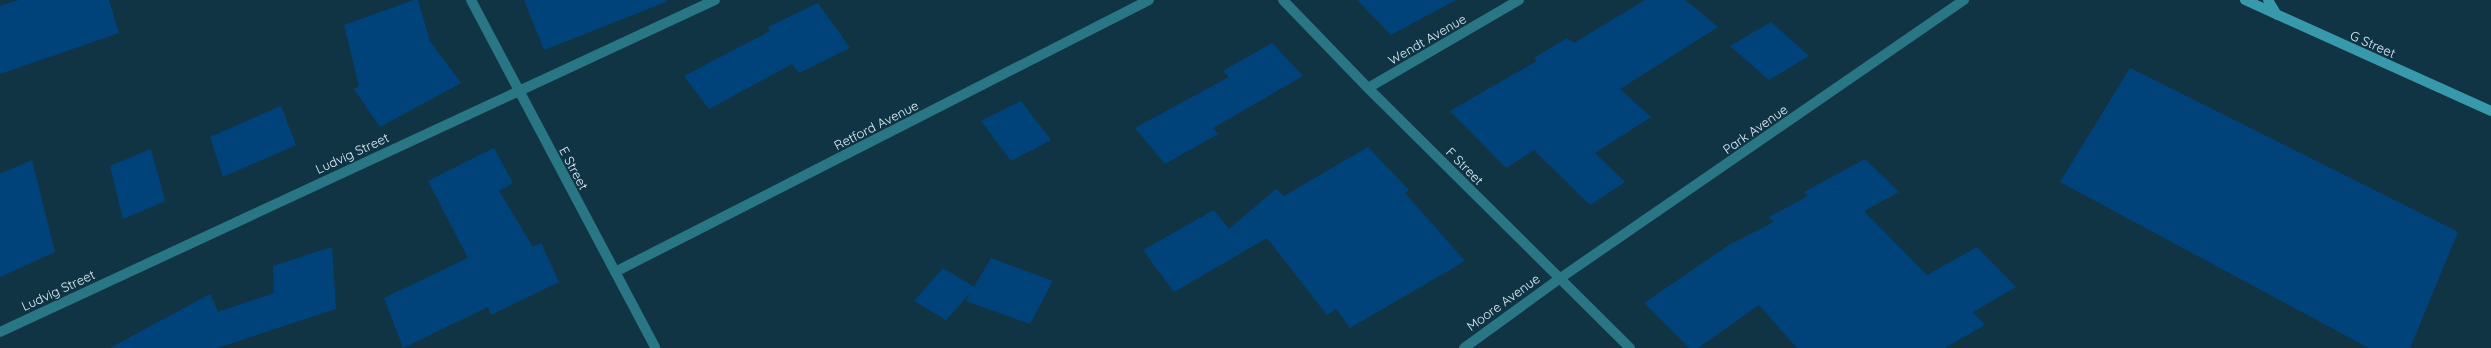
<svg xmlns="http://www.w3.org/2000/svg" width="2491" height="348" viewBox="0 0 2491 348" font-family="Quicksand,sans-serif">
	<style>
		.building { fill: #00437b }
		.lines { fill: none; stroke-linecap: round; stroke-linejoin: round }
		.lane { stroke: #297685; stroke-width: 10 }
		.street { stroke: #297685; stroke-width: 10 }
		.secondary { stroke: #3899ad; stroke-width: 10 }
		.labels { text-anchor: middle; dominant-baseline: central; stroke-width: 3.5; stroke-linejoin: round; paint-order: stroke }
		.street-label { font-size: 13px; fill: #ddeffa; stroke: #113444 }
	</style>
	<rect width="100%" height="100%" fill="#113444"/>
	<path class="building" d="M19,0h90l10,33 -119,41v-68z
		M414,0h4l12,41 31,42 -81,44 -26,-38 5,-3 -15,-61z
		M524,0h142v2l-122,48z
		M1357,0h99l-65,35z
		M1645,0h40l33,27 -98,62 31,28 -56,36 30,29 -35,23 -56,-55 -28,18 -56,-57 87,-50 -3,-3 33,-20 7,5z
		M818,3l32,45 -51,25 -7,-9 -83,45 -25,-33 86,-45 -2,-4z
		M1771,22l38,34 -40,24 -39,-34z
		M1272,43l31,33 -90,52 5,6 -53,30 -30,-36 94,-51 -6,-6z
		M2130,68l328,164 -48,116h-41l-309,-166z
		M1021,101l30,39 -40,21 -30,-40z
		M281,106l15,39 -73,32 -13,-40z
		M1368,147l41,43 -4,3 60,68 -115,67 -14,-19 -9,6 -60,-77 -93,54 -31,-42 71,-40 15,19 47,-40 8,7z
		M494,148l19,35 -14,8 34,56 8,-4 18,39 -68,33 -3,-8 -85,41 -19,-50 84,-40 -40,-77z
		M151,149l14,52 -42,18 -13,-53z
		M1865,159l34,33 -35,19 63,64 50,-28 39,40 -43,25 12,13 -40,23h-148l-38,-43 -61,43h-9l-45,-45 85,-58 45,-23 -5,-5 39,-21 -4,-4z
		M32,160l23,92 -55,25v-103z
		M332,247l4,62 -119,39h-107l100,-54 8,18 56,-19 -1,-27z
		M991,258l62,23 -23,43 -64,-23 5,-9 -25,28 -32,-19 29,-33 31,19z"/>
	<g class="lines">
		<path class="lane" d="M615,272l534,-272"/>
		<path class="street" d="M471,0l184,347
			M1283,0l85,88 262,260
			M1368,88l151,-88
			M0,332l715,-332
			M1464,348l95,-69 405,-279"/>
		<path class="secondary" d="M2245,0l246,111
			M2268,0l9,15"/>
	</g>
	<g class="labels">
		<g class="street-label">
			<text transform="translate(1427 39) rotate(-30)">Wendt Avenue</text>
			<text transform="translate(2373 44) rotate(24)">G Street</text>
			<text transform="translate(876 125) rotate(-27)">Retford Avenue</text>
			<text transform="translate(1755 129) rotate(-35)">Park Avenue</text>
			<text transform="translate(352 153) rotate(-25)">Ludvig Street</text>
			<text transform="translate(1465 166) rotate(45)">F Street</text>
			<text transform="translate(574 168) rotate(62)">E Street</text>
			<text transform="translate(58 290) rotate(-25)">Ludvig Street</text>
			<text transform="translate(1503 302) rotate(-36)">Moore Avenue</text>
		</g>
	</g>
</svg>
